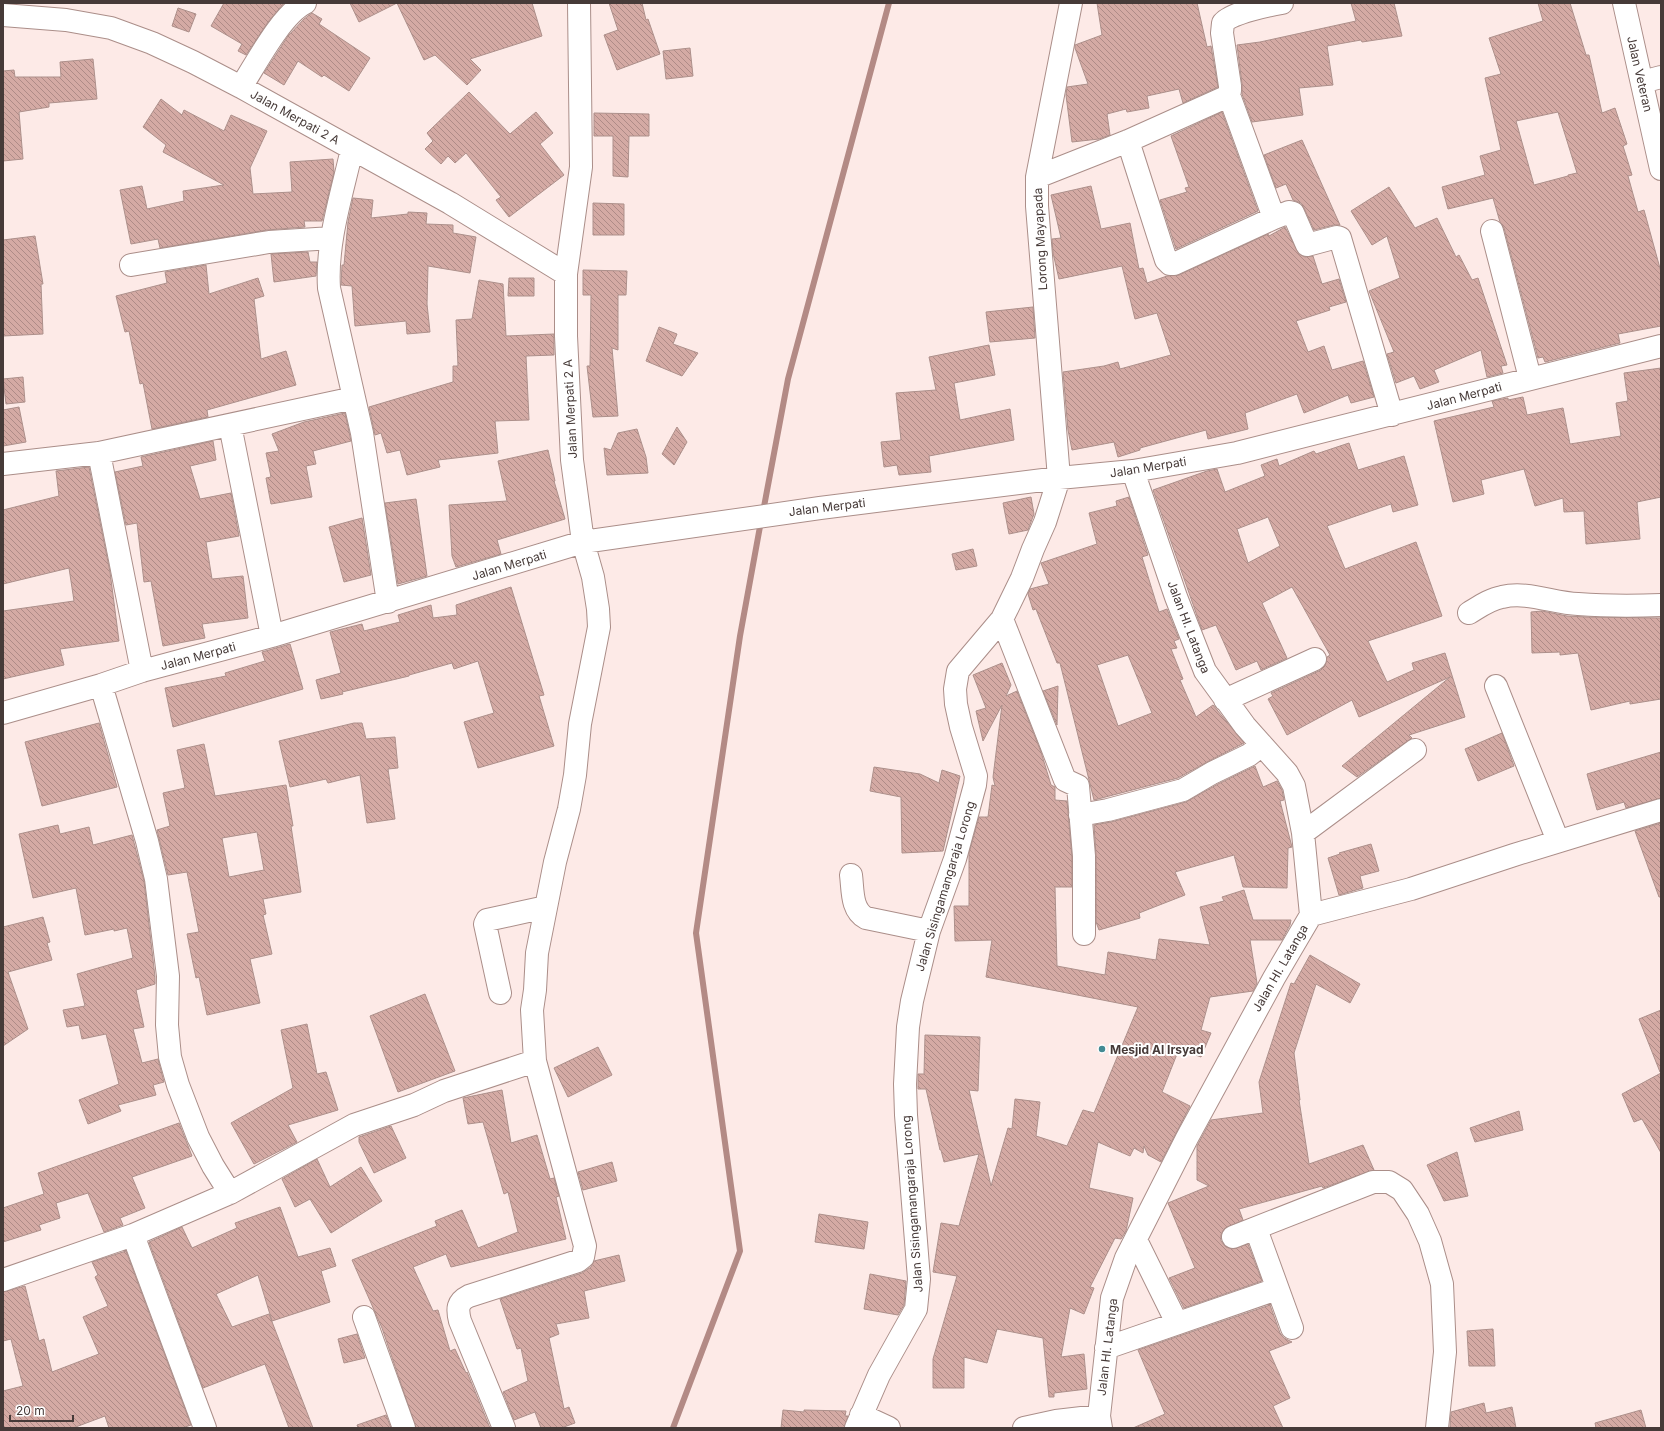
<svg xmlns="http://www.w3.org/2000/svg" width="1664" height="1431" viewBox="0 0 1664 1431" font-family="Inter,sans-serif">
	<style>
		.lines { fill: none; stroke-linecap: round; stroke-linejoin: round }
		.stream { stroke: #b38a85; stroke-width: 6 }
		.building { fill: url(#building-back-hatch); stroke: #ad908b; fill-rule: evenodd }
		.minor-casing { stroke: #ab8e89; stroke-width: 24 }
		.minor { stroke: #fff; stroke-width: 22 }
		.poi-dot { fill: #438a93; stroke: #fff; stroke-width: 1.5 }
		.labels { text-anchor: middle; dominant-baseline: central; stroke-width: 4; stroke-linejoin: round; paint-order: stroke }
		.street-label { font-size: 12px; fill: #463a38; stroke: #fff }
		.poi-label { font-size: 12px; font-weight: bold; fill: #463a38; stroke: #fff; text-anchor: start }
	</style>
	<defs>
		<pattern id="building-back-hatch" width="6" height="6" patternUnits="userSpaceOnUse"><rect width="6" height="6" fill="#d4aaa4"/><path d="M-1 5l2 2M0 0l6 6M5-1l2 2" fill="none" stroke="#ae8b87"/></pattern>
	</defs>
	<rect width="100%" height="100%" fill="#fdeae7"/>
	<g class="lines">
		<path class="stream" d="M763,512l25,-133 101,-376
			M673,1428l67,-177 -44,-318 44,-297 21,-115"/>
	</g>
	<path class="building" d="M224,3h60l-16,19 -22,33 -8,-4 4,-7 -31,-18z
		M350,3h47l-38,19z
		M397,3h135l10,33 -72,23 11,11 -14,15 -32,-30 -11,5z
		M609,3h33l4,17 2,-1 12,35 -43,16 -13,-35 14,-5z
		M1097,3h100l10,44 4,-1 7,41 -35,16 -4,-14 -32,7 2,12 -22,4 -1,-3 -19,5 3,21 -11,4 -27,3 -6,-47 1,-8 21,-3 -13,-36v-3l27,-10z
		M1351,3h43l8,33 -40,6 -1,-2 -34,6 6,39 -34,3 4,27 -51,7 -10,-28v-10l-5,-39 23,-3 96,-21z
		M1538,3h32l16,52h3l13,58 13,-5 12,36 -4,2 9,29 -4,1 10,36 6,-2 17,62v54l-43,8 2,9 -75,19 -2,-5 -5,1 -34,-130 -4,-6 -7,-24 -45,11 -6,-22 43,-12 -5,-19 21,-6 -16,-72 16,-4 -12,-36 54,-17zM1558,112l19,61 -9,2v1l-34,9 -18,-64z
		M178,8l18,6 -7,18 -17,-6z
		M312,13l10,6 -3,5 51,34 -21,33 -25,-16 -2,2 -24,-16 -14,24 -20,-12 24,-37 16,-17z
		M690,48l3,28 -27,3 -3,-28z
		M93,59l4,40 -48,4v4l-30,5 4,47 -20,2v-90l11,-1 1,7h46l-1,-15z
		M469,92l41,42 26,-22 17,21 -13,11 24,31 -55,42 -13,-17 5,-3 -35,-44 -11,10 -7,-7 -7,8 -16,-15 8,-8 -6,-8z
		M161,99l21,16 2,-5 40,21 7,-16 36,16 -17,37 3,26 39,-2 -2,-30 43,-3 1,13 -12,49h-18l1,6 -38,3 -107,18 -2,-9 -27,5 -11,-54 22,-4 5,23 37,-8 -1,-10 41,-6 -61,-33 3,-7 -23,-18z
		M1222,112l36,99 -82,38 -16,-49 27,-8 -2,-4 4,-1 -18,-51z
		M594,113l55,1v22h-20l-1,41 -15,-1v-40h-19z
		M1302,140l38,85h-6l-20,5 -10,-22 -3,-5 -8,-3 -7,-16 -10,4 -12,-33z
		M1091,186l10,43 29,-6 9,46 4,-1 4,15 20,-7 12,-1 89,-41 1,2 16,-9 14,27 6,3 8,-1 9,28 17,-5 7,23 -17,5 1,3 -34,11 12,31 16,-6 8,24 31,-9 11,36 -23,6 -3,-8 -44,18 -7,-19 -52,19 3,16 -40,10 -2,-9 -66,18v2l-22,7 -4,-15 -42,8 -4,-20 -5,-58 41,-6 14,-4 2,7 51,-14 -14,-42 -22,6 -13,-53 -63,13 -6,-26 -1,-14 9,-1 -10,-43z
		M1389,187l26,41 22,-10 19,39 3,-2 13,25 6,-2 29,87 -6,1 2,7 -16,4 -6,-27 -47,20 5,12 -19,7 -6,-13 -18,7 -9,-29 7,-2 -25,-61 31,-13 -13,-42 -15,9 -21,-34z
		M353,198l20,2 -2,18 37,-4v-2l19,1 -1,11 27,1v8l23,4 -6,36 -42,-7 -1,38 3,28 -23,2 -1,-13 -51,5 -3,-40 -11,-1 1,-20h2l4,-43z
		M593,203l31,1v31h-31z
		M35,236l8,48h-2l2,50 -40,2v-96z
		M308,252l2,10h7l-1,14 -42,6 -3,-28z
		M206,265l3,29 49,-16 6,18 -10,3 7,60 25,-8 10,34 -89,25 1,7 -56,12 -9,-46 -3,1 -11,-53 -4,1 -9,-36 51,-13 -2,-11z
		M583,270l44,1 -1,24h-8v55l-6,-2 6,68 -25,1 -6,-51h3l1,-71h-8z
		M509,278h25v18h-26z
		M479,280l24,4 3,52 48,-2v21l-28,1 3,64 -34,1 3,32 -60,7 2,7 -33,8 -7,-25 -13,3 -6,-20 -6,2 -6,-28 84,-25v-16h5l-2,-46 16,-1z
		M1033,307l2,31 -45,4 -4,-30z
		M659,327l18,7 -4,10 25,9 -16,23 -36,-15z
		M989,345l6,30 -41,8 6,37 50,-11 4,31 -85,16 2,16 -32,3 -2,-10 -13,2 -3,-25 20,-2 -5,-47 40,-3 -7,-33z
		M1661,368v129l-24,5 3,37 -54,5 -2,-33 -20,1 -1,-14 -28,8 -11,-37 -43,11 3,14 -31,8 -19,-81 60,-14 -2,-6 16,-3v2l15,-3 4,18 36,-7 7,36 51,-8 -5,-33 12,-2 -4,-28z
		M23,377l2,25 -19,2 -3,-25z
		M19,407l7,35 -23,4v-36z
		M345,413l6,28 -38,10 3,13 -10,2 6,31 -41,7 -5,-26 5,-1 -5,-24 13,-2 -7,-17 32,-12z
		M677,427l10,15 -13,23 -12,-11z
		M637,429l9,28 2,16 -41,2 -3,-27 7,2 7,-17z
		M213,441l3,19 -26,6 10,33 31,-6 8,43 -33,6 6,37 31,-3 5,42 -46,6 3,14 -42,8 -12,-65 -7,1 -7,-59 -11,2 -11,-53 28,-6 -2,-9z
		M1349,443l9,27 46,-14 14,49 -25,7 -2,-8 -64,22 18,43 71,-27 26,74 -74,25 19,41 27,-12 -2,-7 33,-10 20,64 -56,18 3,3 -55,39 -15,-11 108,-89 -91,40 -7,-17 -65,35 -19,-36 5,-3 -2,-3 50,-23 4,-4 2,-9 3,-2 -38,-68 -30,16 25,55 -26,12 -4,-9 -21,9 -20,-45 -14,5 -49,-140 54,-19 10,-2 8,23 40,-16 -4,-11 16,-6 2,7 35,-15 2,3zM1268,517l12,29 -32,17 -11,-34z
		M548,450l7,31h-1l11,38 -68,21 4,14 -45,13 -4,-11 -3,-51 58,-4 -9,-40z
		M89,467l21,105 9,69 -59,8 4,16 -61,14v-68l71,-10 -5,-33 -66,16v-74l56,-14 -3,-25z
		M1031,497l3,17 -6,16 -19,4 -6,-31z
		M1129,497l19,58 -6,2 17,55 8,-3 12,30 -5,2 3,7 -6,1 12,30 -3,1 16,37 17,-12 31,38 -37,19 -29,16 -84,22 -34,-137h-3l-21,-54 -3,1 -5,-16 2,-5 19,-5 -8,-21 56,-19 -8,-31 28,-7 -1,-5zM1128,655l24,58 -34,13 -21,-61z
		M416,499l11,77 -29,8 -13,-81z
		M362,518l9,57 -27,7 -15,-55z
		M973,549l4,17 -21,4 -4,-16z
		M511,587l33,108 -5,1 15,50 -76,22 -14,-46 30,-9 -16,-52 -24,8 -2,-6 -43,12v1l-67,16 1,2 -22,5 -5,-19 25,-7 -11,-41 32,-8 2,7 36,-9 -2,-7 33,-10 2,13 24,-3 -1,-10z
		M1542,611l25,5 20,1 74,1v81l-31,5v-3l-39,9 -13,-57 -18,2v-3l-28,1 -1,-41z
		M290,644l13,45 -130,38 -8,-39 61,-12 -1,-3 40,-12 -3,-9z
		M1002,663l9,22 -5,11 11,-5 24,61 10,33 4,2v13l12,1 5,56v30h-17l2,79 48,9 3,-23 48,8 3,-21 51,6 -10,-38 24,-6 -2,-4 22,-7 9,30h38l-1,5 -8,15h-32l7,43 -4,8 -43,6 -9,33 10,3 -10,24 -22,-8 -17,43 28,14 -29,56 -13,-7 -4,-9 -1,7 -9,-5 -4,8 -32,-14 -9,46 44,10 -7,33 -5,8 -6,-1 -25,49 4,1 -10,26 -14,-6 -9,49 23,-3 3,35 -33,4v4h-5l-6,-59 -46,-9 -10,34 -23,-6v31h-31v-29l24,-83 -24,-4 8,-49 18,3 20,-72 -35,8 -3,-12h-1l-14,-61h-8v-15h6l1,-39 55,2 -2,54 -9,-1 22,96 17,-58 4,1 3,-30 25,3 -4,34 31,10 16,-36 11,3 44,-106 -152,-30 6,-37 -37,1 -1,-35h15v-53l10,-36h9l4,-32 3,1 -2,-9 9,-72 -19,36 -7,-30 10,-3 -13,-33z
		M1058,686l-1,39 -14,-34z
		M99,723l18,64 -75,19 -17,-64z
		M354,723h8l4,16 29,-2 3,31 -10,1 7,50 -28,4 -7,-48 -32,8 -2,-4 -36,8 -11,-46z
		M1502,733l12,33 -36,15 -13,-32z
		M204,744l11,52 71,-11 7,41h-2l10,66 -38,7 3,15 -3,1 9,39 -22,5 10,44 -53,12 -8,-38 -3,1 -9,-44 12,-2 -12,-60 -19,3 -11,-45 13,-4 -7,-33 22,-5 -8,-38zM257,832l7,38 -35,7 -7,-39z
		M1661,752v46l-35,10 -2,-6 -27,8 -10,-36z
		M1255,766l8,21 14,-6 5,9 2,10 -4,1 12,46 -4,1 -1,40 -44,-1 -9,-32 -59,17 10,23 -46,18 1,5 -41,12 -3,-8v-66l-2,-31 17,-3 75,-20 32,-18z
		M874,767l46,7 19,9 3,-13 18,6 -17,75 -41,2 -1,-56 -31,-6z
		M1661,823v74h-2l-24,-66z
		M58,825l2,9 29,-7 4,18 39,-10 12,46 11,96v7l-19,6 8,37 -11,2 9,34 16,-4 6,23 -11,3 3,10 -38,10 3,6 -33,13 -9,-24 40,-16 -13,-50 -24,5 -3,-14 -12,2 -4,-17 22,-4 -8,-32 56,-16 -6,-30 -13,3v-2l-29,6 -9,-47 -43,10 -14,-64z
		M1371,844l8,27 -19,5 3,12 -24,7 -11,-37 12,-4 -1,-1z
		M43,917l7,25 -3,1 5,17 -44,12 20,57 -25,17v-119z
		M1310,955l50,29 -10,19 -34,-19 -22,69 6,47h-1l10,64 54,-19 11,25 -51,18 -1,-2 -83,23 4,11 -19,9 -3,6v6l5,6 6,2 16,-5 14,37 -78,27 -15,-30 26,-10 -27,-65 41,-17 -12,-6v-34l14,-26 52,-7 -4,-31 32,-99 3,1z
		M425,994l30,77 -57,21 -28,-76z
		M1661,1010v62h-1l-21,-53z
		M307,1024l10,50 9,-2 12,38 -50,15 9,17 -43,22 -23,-41 62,-35 -12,-58z
		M598,1047l14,28 -44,22 -14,-29z
		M1661,1073v80l-19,-34 -8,3 -12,-28z
		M502,1090l9,53 26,-8 13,44 4,-1 5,18 -3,1 10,42 -115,28 -5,-13 -33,13 20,44 5,-1 12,41 5,-2 11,24 1,-1 23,56h-74l-34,-100 -30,-68 85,-34 -2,-5 27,-11 16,38 40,-16 -10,-40 -4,2 -21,-72 -15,2 -5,-26z
		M1519,1111l4,19 -48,12 -5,-14z
		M179,1123l13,33 -60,21 13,31 -25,10 3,7 -19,7 -16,-39 -32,10 4,15 -21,7 2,5 -38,12v-34l41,-14 -6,-21z
		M391,1126l15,32 -32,15 -15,-31v-5z
		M1457,1152l11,44 -24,5 -17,-36z
		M317,1159l13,28 31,-20 21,34 -51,32 -21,-34 -15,8 -13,-28z
		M612,1162l5,19 -34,9 -5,-18z
		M280,1207l18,50 32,-9 6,18 -15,5 9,31 -58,19 -14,-46 -42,19 16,33 37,-13 44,114h-24l-24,-64 -62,24 -54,-146 33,-15 10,21 45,-20 -2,-5z
		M819,1214l49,8 -4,27 -49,-7z
		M126,1251l65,174 -9,3h-73l-4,-12 -32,12h-70v-37l20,-5 -12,-47 -8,2v-49l22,-6 14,55 5,-2 8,33 47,-18 -16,-37 25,-11 -13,-29 3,-2 -6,-13z
		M619,1255l6,26 -41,10 5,27 -33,6 3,10 -10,4 15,71 5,-2 6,16 -14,5h-20l-6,-16 -21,8 -11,-28 25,-11 -7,-33 -4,1 -17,-50 82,-26 9,-6 3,-6z
		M870,1274l36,7 -2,24 -6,10 -34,-6z
		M1270,1305l10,28 4,5 8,4 -23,9 21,47 -17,8 10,22h-150l32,-14 -27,-64z
		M1493,1329l2,37h-26l-2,-35z
		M357,1334l8,24 -21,5 -6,-24z
		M1484,1403l2,10 26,-6 4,21h-66l1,-16z
		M783,1410l21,2v-2l42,1 -1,5h3l-4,12h-63z
		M1641,1410l5,18h-50l-1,-5z
		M386,1415l5,13h-33l-1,-3z"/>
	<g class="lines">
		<g class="minor-casing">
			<path id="minor" d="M1624,3l37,166
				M3,15l63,5 45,8 41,15 41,19 48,25 209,116 116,71
				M1642,82l19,-5
				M241,87c15,-23 40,-72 64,-84
				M1128,141l38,119 4,4h4l100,-46 -45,-123
				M352,149c-10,45 -26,93 -23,139l33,145 26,169
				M1037,177l91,-36 98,-44 4,-6v-5l-8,-53 1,-10c8,-10 46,-18 59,-20
				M1274,218l15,-6 4,1 14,32 30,-8 3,1 52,177
				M1492,231l38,147
				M131,265l138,-23 63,-4
				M230,425l42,211
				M99,453l43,218
				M3,464l96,-11 255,-55
				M1469,613c10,-6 21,-14 33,-16 25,-6 51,6 76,7 27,2 56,2 83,1
				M1002,619l63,161 13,6 6,70v78
				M1496,686l62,155
				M1225,700l90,-41
				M3,713l98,-28 41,-14 130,-35 311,-94 237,-34 239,-30 74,-7 104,-18 424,-107
				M1080,815l28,-5 75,-20 29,-17 37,-18 13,-10
				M1303,833l112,-83
				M851,875c2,15 0,35 15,43l63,13
				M1311,915l100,-26 103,-34 147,-45
				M500,993l-15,-69 2,-4 59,-13
				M230,1193l124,-68 60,-20 30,-14 91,-30
				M1256,1229l36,99
				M133,1235l72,193
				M1233,1237l140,-55h16l13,8 16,24 12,27 12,43 3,68 -8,76
				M1136,1240l41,83
				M3,1280l130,-45 97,-42 -17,-27 -15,-29 -20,-52 -8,-28 -3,-32 1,-49 -12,-97 -9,-38 -46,-156
				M364,1317l40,111
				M1106,1348l171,-59
				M861,1415l28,13
				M504,1428l-44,-107c-3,-12 -3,-19 9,-25l109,-35 5,-4 2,-11 -50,-185 -3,-51 3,-20 2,-37 18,-91 14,-53 6,-34 5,-51 19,-97 -1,-18 -5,-32 -10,-35 -11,-82 -6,-124v-62l15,-107 -2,-164
				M856,1428l23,-53 37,-66 3,-30 -13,-164 -1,-31 3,-57 4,-26 17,-70 26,-72 20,-74 1,-9 -15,-49 -5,-23 -1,-15 3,-18 44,-52 20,-41 11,-29 12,-27 14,-44 -22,-272v-29l34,-174
				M1024,1428l32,-7 43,-5
				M1101,1428l-2,-12 13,-118 14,-40 61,-120 87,-160 37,-63 -8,-82 -9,-47 -7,-13 -42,-47 -40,-55 -29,-74 -43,-126"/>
		</g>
		<use href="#minor" class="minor"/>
	</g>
	<circle class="poi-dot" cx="1102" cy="1049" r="4"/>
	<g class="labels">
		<g class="street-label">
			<text transform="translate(1640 74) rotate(77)">Jalan Veteran</text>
			<text transform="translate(295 117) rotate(29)">Jalan Merpati 2 A</text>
			<text transform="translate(1040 239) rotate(-93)">Lorong Mayapada</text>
			<text transform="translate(1464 396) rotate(-15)">Jalan Merpati</text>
			<text transform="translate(570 409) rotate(-93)">Jalan Merpati 2 A</text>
			<text transform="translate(1148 467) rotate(-9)">Jalan Merpati</text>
			<text transform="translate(827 507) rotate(-7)">Jalan Merpati</text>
			<text transform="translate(509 565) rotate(-17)">Jalan Merpati</text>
			<text transform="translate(1189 627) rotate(69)">Jalan HI. Latanga</text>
			<text transform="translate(198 656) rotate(-15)">Jalan Merpati</text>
			<text transform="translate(945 886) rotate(-73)">Jalan Sisingamangaraja Lorong</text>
			<text transform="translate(1280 968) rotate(-60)">Jalan HI. Latanga</text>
			<text transform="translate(912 1204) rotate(-94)">Jalan Sisingamangaraja Lorong</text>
			<text transform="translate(1107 1347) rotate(-83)">Jalan HI. Latanga</text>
		</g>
		<g class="poi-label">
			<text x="1110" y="1049">Mesjid Al Irsyad</text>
		</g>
	</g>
	<rect width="1664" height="1431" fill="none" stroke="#463a38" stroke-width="8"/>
	<path d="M10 1415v6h63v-6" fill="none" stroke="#463a38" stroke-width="2"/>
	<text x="16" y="1415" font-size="12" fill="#463a38" stroke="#ffffff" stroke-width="3" paint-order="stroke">20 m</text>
</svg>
